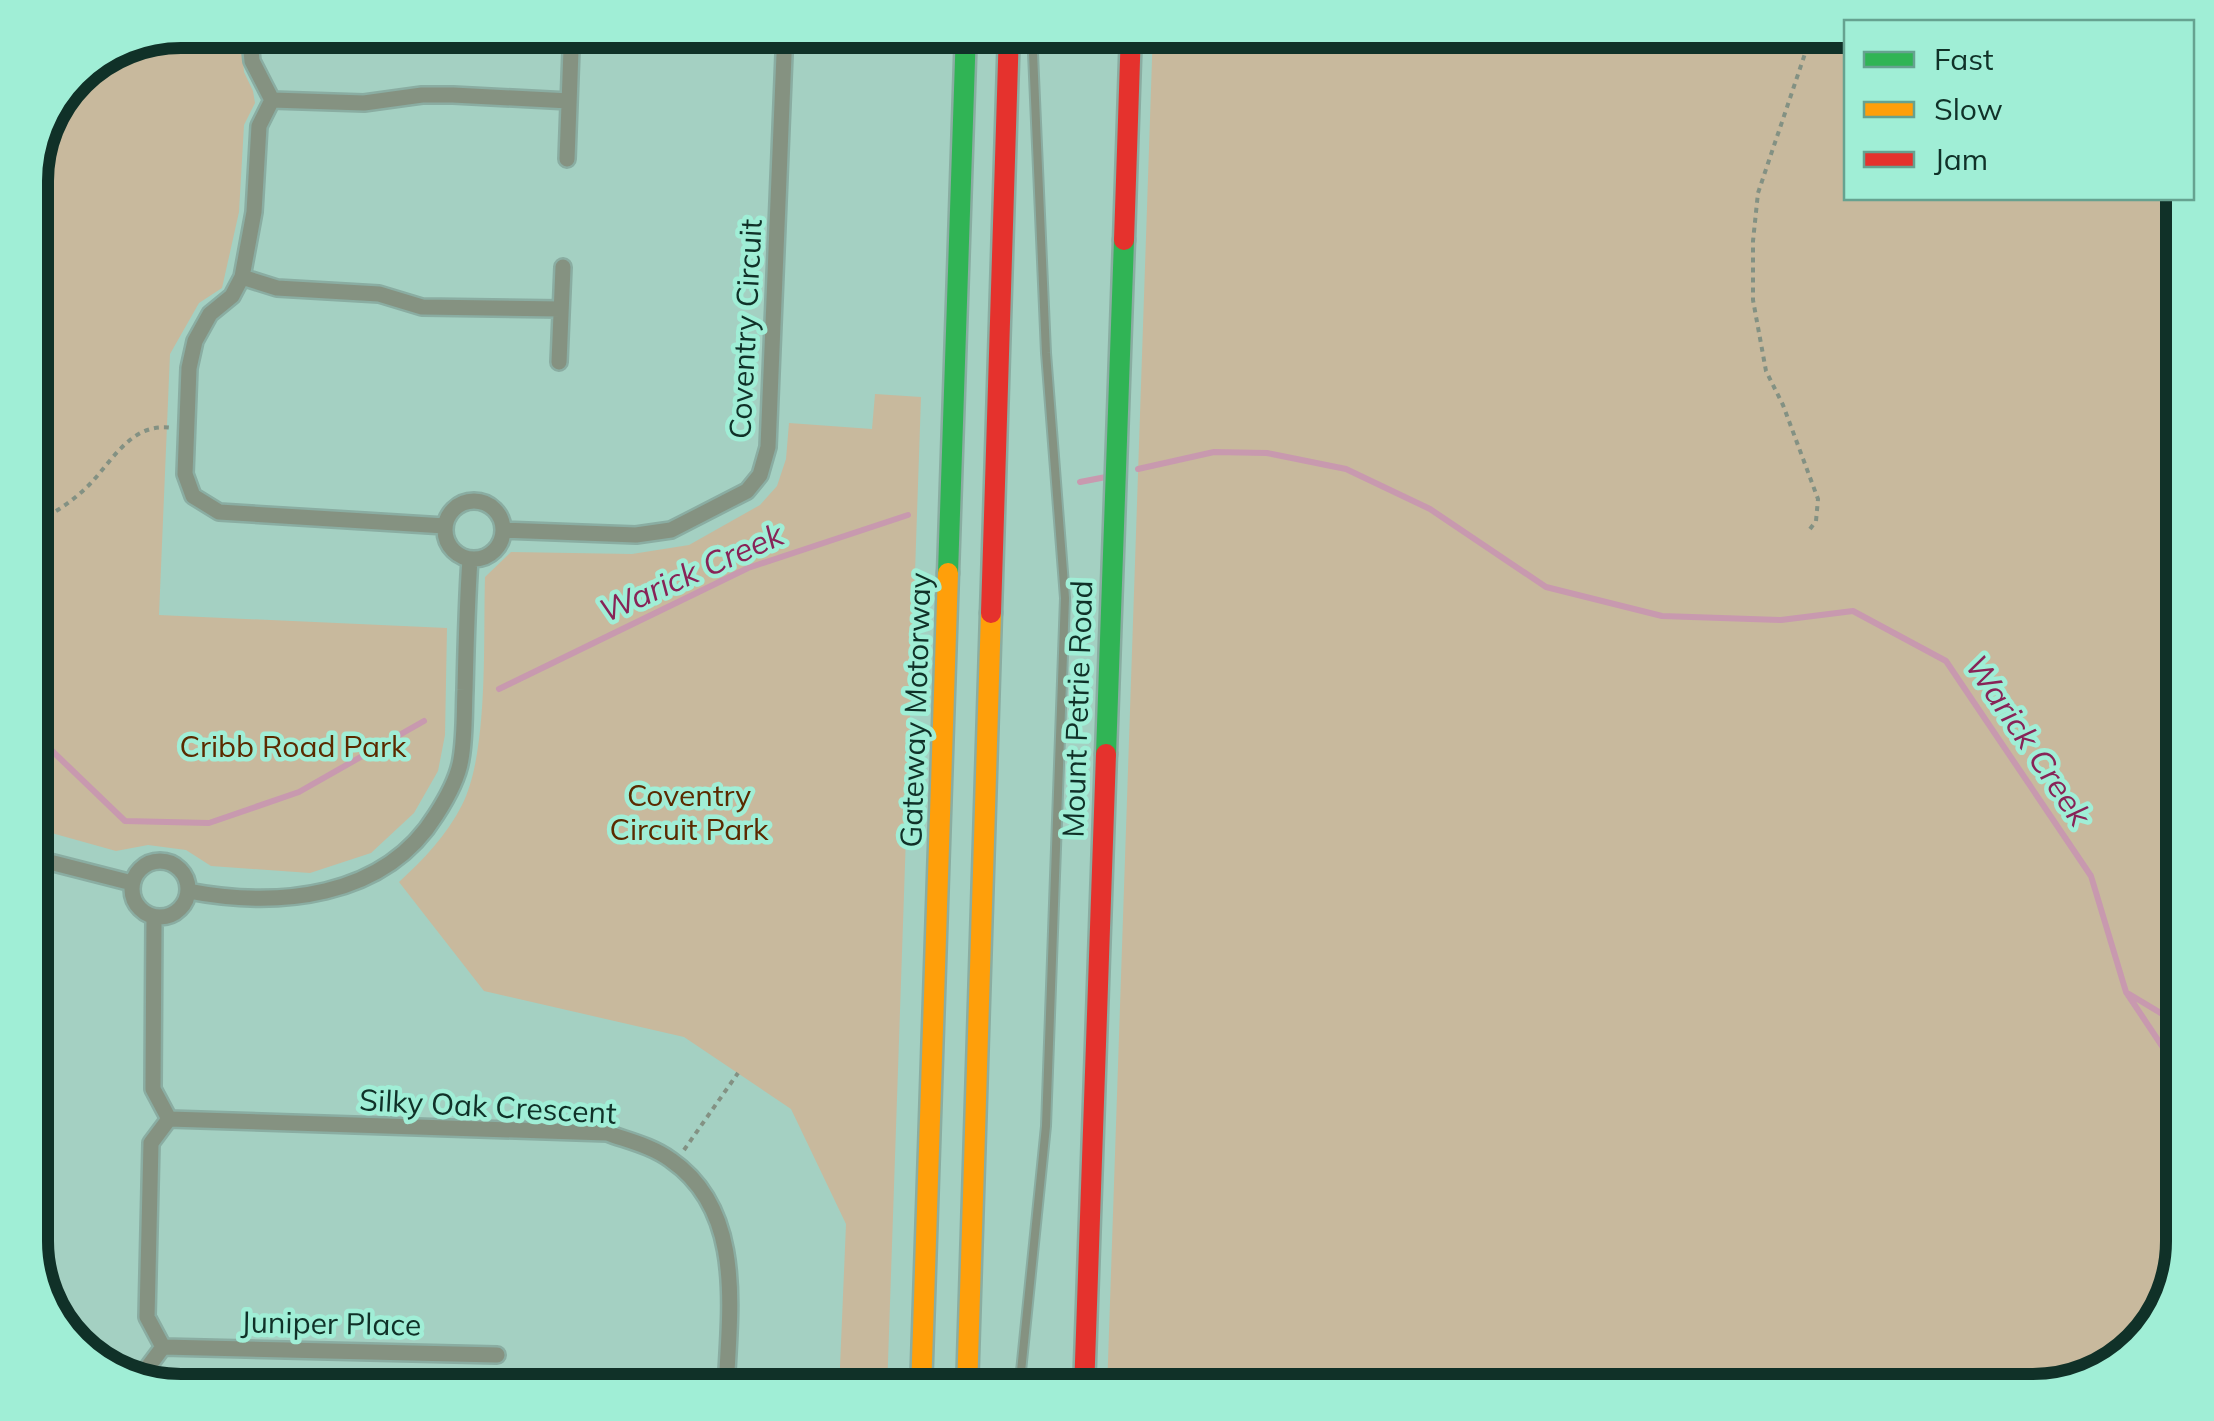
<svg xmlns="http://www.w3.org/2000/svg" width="2214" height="1421" viewBox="0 0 2214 1421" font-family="Mulish,sans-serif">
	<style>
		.green { fill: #c8b99d }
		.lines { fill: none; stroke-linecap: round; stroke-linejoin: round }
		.stream { stroke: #c899af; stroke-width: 6 }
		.lane-casing { stroke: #8aada2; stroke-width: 12 }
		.street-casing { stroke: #8aada2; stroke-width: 20 }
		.fast-casing { stroke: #8aada2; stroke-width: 25 }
		.slow-casing { stroke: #8aada2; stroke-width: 25 }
		.jam-casing { stroke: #8aada2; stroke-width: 25 }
		.path { stroke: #839183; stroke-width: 4; stroke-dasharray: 5 5; stroke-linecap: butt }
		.lane { stroke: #859281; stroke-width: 8 }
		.street { stroke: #859281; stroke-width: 15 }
		.fast { stroke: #30b455; stroke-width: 20 }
		.slow { stroke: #ff9f0a; stroke-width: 20 }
		.jam { stroke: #e5322d; stroke-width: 20 }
		.labels { text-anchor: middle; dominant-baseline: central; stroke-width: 9; stroke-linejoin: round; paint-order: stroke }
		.street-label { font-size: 30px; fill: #103128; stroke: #a0eed6 }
		.park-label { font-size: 30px; fill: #5b2a00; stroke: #a0eed6 }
		.water-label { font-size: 32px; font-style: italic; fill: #882357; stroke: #a0eed6 }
		.rim { fill: none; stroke: #103128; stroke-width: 12 }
	</style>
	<rect width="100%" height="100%" fill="#a4d0c2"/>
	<path class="green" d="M180,30h60l4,42 9,19 2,12 -11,22 -5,87 -17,76 -23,15 -29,51 -11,261 288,13 -2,107 -7,36 -24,42 -43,40 -61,20 -99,-7 -25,-16 -38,-5 -32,6 -86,-24v-656l44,-97z
		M1153,30h693v168h338v1043l-25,83 -51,47 -74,20h-927z
		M875,394l46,3 -34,994h-48l7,-167 -55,-115 -107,-72 -200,-46 -85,-109c24,-22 48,-47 63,-77 27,-53 21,-166 23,-228l26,-25 121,2 57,-9 71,-40 17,-19 9,-27 3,-36 83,6z"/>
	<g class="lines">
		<path class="stream" d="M1138,469l76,-17 53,1 79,16 84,40 116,78 116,29 119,4 72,-9 93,50 145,215 35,116 58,87
			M1080,482l26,-5
			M30,510l8,19 -8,68 1,79 15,69 79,76 84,2 90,-31 125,-71
			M499,689l249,-121 160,-53
			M2129,994l55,33"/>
		<g class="lane-casing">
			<path id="lane" d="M1019,1391l27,-265 19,-528 -19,-245 -14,-323"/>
		</g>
		<g class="street-casing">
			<path id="street" d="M249,30l3,31 20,39 -13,26 -5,86 -12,65 -10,19 -22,18 -15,27 -6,27 -4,106 8,22 26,16 226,14
				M272,100l92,3 58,-8h31l116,6
				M567,159l4,-109
				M242,277l35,11 102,6 43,13 139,2
				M559,362l4,-95
				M445 530a29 29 0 1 1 58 0a29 29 0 1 1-58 0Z
				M503,530l133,5 35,-5 76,-39 13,-16 8,-28 17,-417
				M30,857l102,26
				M132 889a28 28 0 1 1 56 0a28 28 0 1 1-56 0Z
				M188,891c89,17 196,8 248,-76 11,-17 22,-36 25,-56 4,-23 3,-47 4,-69 1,-44 2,-88 5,-131
				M169,1119l438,14c22,8 45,13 64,27 75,52 58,153 55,231
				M163,1347l334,8
				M145,1380v-9l18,-24 -16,-30 4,-174 18,-24 -16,-30 1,-172"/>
		</g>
		<g class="fast-casing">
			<path id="fast" d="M948,573l18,-543
				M1106,754l18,-514"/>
		</g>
		<g class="slow-casing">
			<path id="slow" d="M921,1391l27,-818
				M967,1391l24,-778"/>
		</g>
		<g class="jam-casing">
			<path id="jam" d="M1124,240l7,-210
				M991,613l18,-583
				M1084,1391l22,-637"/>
		</g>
		<path class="path" d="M30,526c17,-9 34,-19 48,-31 31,-24 48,-74 94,-67
			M1810,529l6,-8 2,-22 -35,-94 -17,-34 -13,-71v-59l5,-48 55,-163
			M684,1150l54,-77"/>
		<use href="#lane" class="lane"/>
		<use href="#street" class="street"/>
		<use href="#fast" class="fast"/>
		<use href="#slow" class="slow"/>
		<use href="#jam" class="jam"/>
	</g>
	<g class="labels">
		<g class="street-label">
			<text transform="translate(745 329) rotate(-87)">Coventry Circuit</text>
			<text transform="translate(1077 709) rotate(-88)">Mount Petrie Road</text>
			<text transform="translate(915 710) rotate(-88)">Gateway Motorway</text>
			<text transform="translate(488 1106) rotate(3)">Silky Oak Crescent</text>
			<text transform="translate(331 1323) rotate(1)">Juniper Place</text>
		</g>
		<g class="park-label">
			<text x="293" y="746">Cribb Road Park</text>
			<text x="689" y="795">Coventry<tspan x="689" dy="34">Circuit Park</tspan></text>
		</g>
		<g class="water-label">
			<text transform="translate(691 572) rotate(-24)">Warick Creek</text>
			<text transform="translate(2029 740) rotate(56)">Warick Creek</text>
		</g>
	</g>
	<path d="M0 0H2214V1421H0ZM181 48H2033A133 133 0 0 1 2166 181V1241A133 133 0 0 1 2033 1374H181A133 133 0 0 1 48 1241V181A133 133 0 0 1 181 48Z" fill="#a0eed6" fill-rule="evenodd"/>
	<path class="rim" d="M181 48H2033A133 133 0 0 1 2166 181V1241A133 133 0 0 1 2033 1374H181A133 133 0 0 1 48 1241V181A133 133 0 0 1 181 48Z"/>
	<rect x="1844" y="20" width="350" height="180" fill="#a0eed6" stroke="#66a290" stroke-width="2.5"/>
	<rect x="1864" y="52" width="50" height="15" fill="#30b455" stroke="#66a290" stroke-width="2.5"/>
	<text x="1934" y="70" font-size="30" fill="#103128">Fast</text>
	<rect x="1864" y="102" width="50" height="15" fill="#ff9f0a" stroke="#66a290" stroke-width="2.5"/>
	<text x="1934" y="120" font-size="30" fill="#103128">Slow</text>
	<rect x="1864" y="152" width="50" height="15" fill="#e5322d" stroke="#66a290" stroke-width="2.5"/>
	<text x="1934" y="170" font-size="30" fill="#103128">Jam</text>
</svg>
